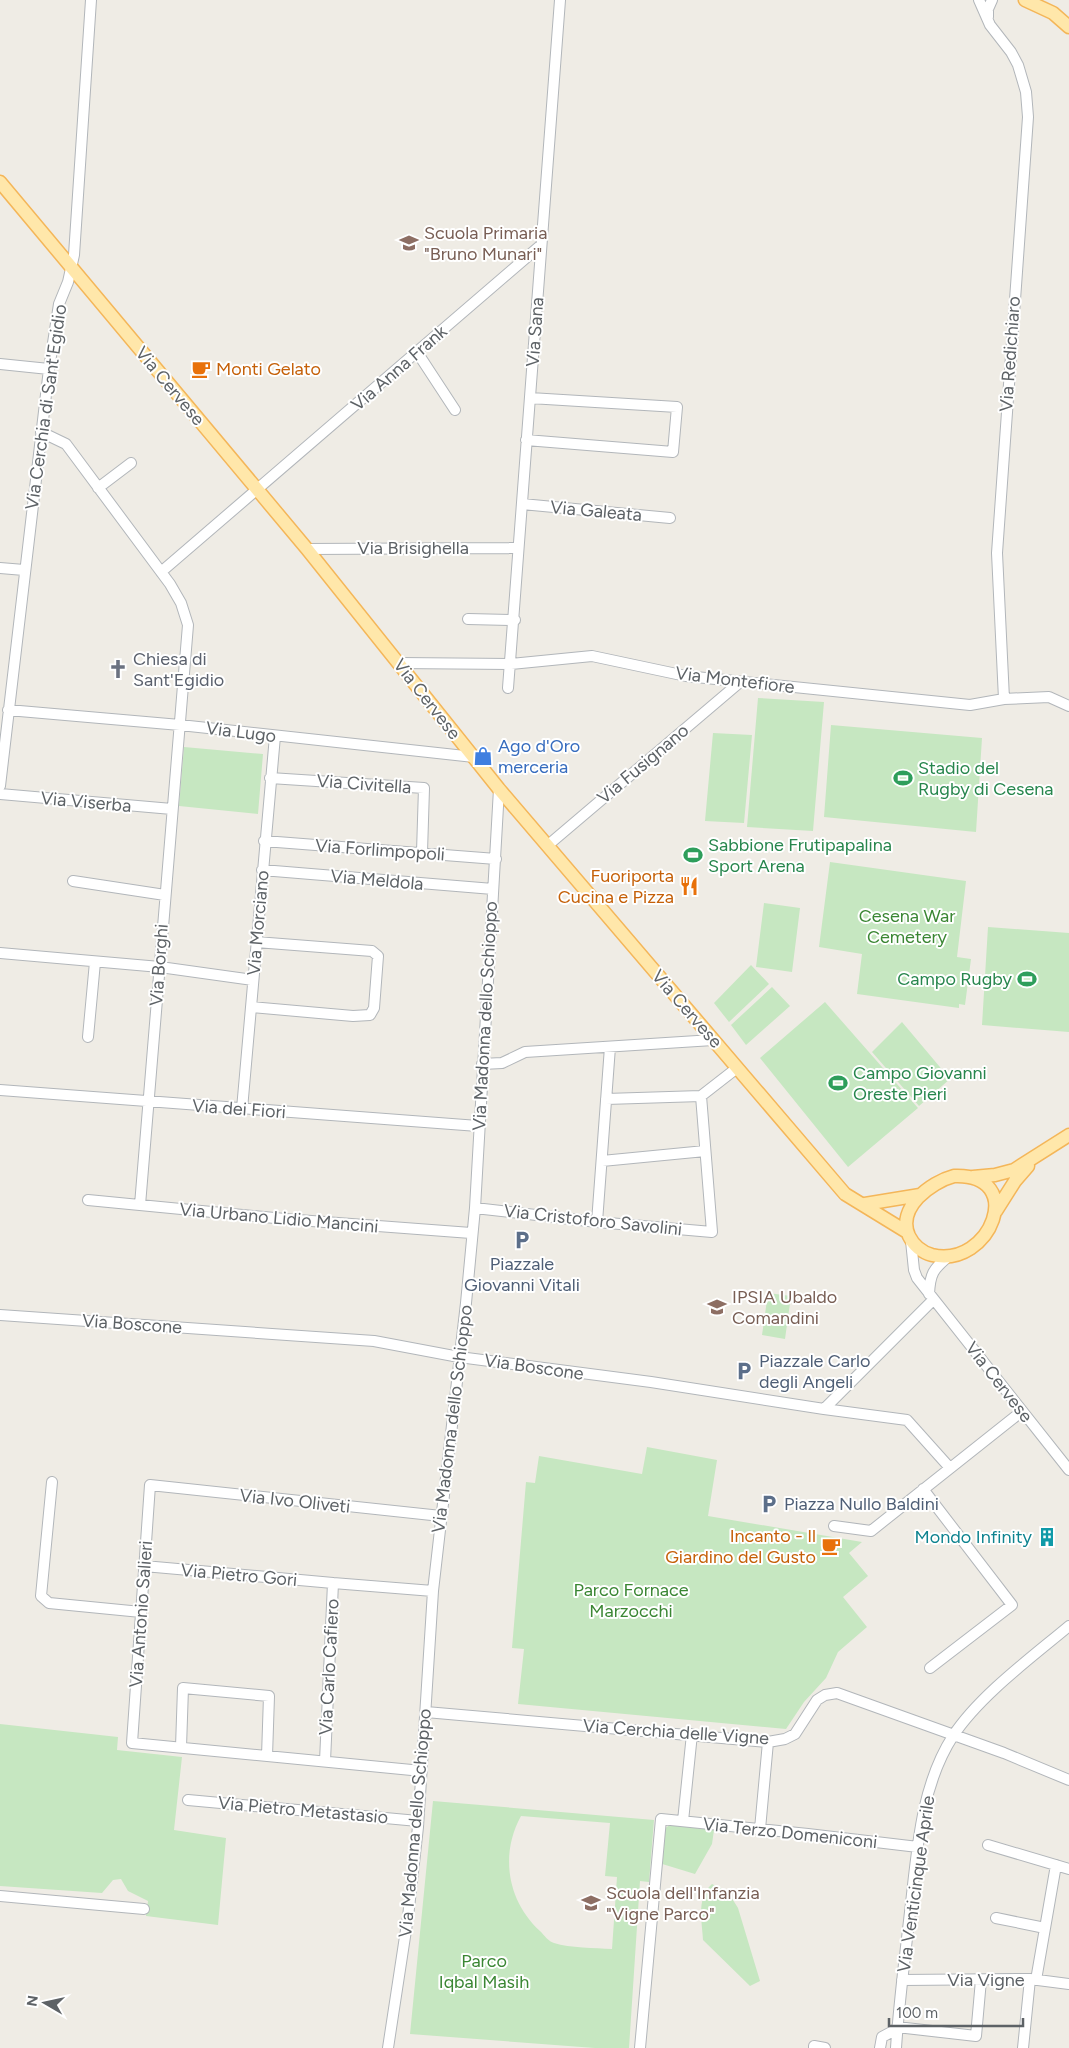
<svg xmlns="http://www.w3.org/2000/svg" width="1069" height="2048" viewBox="0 0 1069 2048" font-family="Figtree,sans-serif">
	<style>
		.green { fill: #c6e7c1; fill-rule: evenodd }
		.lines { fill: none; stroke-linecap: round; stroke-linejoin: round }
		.minor-casing { stroke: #b2b6ba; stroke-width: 12 }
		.major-casing { stroke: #f4b659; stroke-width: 15 }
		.minor { stroke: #fff; stroke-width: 10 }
		.major { stroke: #ffe7aa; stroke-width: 12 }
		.labels { text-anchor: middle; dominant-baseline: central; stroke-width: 4; stroke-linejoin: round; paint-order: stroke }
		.education-label { font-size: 18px; fill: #785e54; stroke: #fff; text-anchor: start }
		.street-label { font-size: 18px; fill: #5d6266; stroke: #fff }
		.food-label { font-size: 18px; fill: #c56008; stroke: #fff; text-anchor: end }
		.worship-label { font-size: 18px; fill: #5b616d; stroke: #fff; text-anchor: start }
		.shop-label { font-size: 18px; fill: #366cbe; stroke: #fff; text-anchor: start }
		.leisure-label { font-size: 18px; fill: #27864d; stroke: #fff; text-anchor: start }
		.park-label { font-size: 18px; fill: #3a8633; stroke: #fff }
		.service-label { font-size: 18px; fill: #4e5e75; stroke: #fff; text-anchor: start }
		.culture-label { font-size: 18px; fill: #0d838f; stroke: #fff; text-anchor: end }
	</style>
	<rect width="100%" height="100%" fill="#efece5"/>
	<path class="green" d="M758,698l66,4 -11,129 -66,-4z
		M831,725l151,13 -6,94 -152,-15z
		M713,733l39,2 -8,88 -39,-2z
		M184,747l79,7 -5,60 -79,-8z
		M830,862l136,19 -9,76 14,2 -6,46 -6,-1v4l-102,-14 5,-40 -43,-7z
		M764,903l36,5 -8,64 -36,-5z
		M988,927l81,6v99l-87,-7z
		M751,965l18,19 -40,38 -15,-19z
		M772,987l18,19 -44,39 -15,-20z
		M825,1002l93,106 -70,59 -88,-109z
		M902,1022l48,57 -31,27 -47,-54z
		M768,1293l23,3 -6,43 -23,-4z
		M647,1447l70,13 -9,56 154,26 -13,11 19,23 -25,21 24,30 -29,25 -12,26 -22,24 -18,27 -268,-25 6,-55 -12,-1 14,-166 9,1 4,-27 103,18z
		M0,1724l118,13 -1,13 65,7 -8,73 52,8 -8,87 -72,-9 2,-15 -20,-10 -7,-12 -8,1 -11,13 -102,-7z
		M433,1801l221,19 -5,62 -9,-1 -11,167h-34l-185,-14zM521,1816l89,7 -5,53 12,1 -5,72c-17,-1 -42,-1 -58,-6 -5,-1 -10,-8 -14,-12 -33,-30 -40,-77 -19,-115z
		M670,1825l44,5 -2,14 -17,30 -36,-11c2,-11 -1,-33 11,-38z
		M712,1884l16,8 10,16 22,73 -10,5 -47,-46c-1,-19 -7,-42 9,-56z"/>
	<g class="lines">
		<g class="minor-casing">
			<path id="minor" d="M979,0l11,25 21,27 7,13 8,27 2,25 -31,436 7,146
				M988,17v-8l4,-9
				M417,352l38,58
				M0,364l49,5
				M41,432l25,12 104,140 11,19 7,22 -48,580
				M526,440l147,12 4,-45 -147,-9
				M98,488l33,-25
				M522,504l148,14
				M307,549l211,-1
				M0,568l24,2
				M161,572l380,-327
				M468,619l47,1
				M399,663l112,1 81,-8 94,20 284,29 34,-6 45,-2 20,9
				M508,688l52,-688
				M8,710l172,15 294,32
				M270,778l154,10 -2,64
				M0,786l49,-417 10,-65 9,-22 6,-27 17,-255
				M0,794l172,15
				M264,841l232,18
				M547,846l192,-163
				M262,870l231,19
				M73,881l92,14
				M0,953l160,14 93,13
				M251,1007l102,9 17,-1 4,-7 4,-52 -6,-5 -116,-9
				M88,1037l7,-75
				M482,1064l20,-1 23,-11 188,-12
				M0,1090l478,36
				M701,1096l36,-28
				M606,1099l95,-3
				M242,1109l33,-373
				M602,1161l103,-10
				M88,1200l197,19 186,14
				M475,1208l122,14 115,10 -11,-136
				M597,1222l13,-175
				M911,1241l3,29 3,8 152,192
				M929,1294c1,-20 4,-25 20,-38
				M0,1315l374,26 85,16 192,25 173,27 109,-109
				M824,1409l83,11 43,48
				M52,1482l-11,114 8,7 92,9
				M923,1489l89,116 -82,63
				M834,1526l37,5 150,-119
				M144,1566l189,17
				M426,1712l342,30 17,-3 10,-5 22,-34 8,-5 12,-2 167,60 65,27
				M181,1747l2,-59 86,8 -2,60
				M325,1761l8,-178 100,8
				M422,1771l-290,-28 18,-258 291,31
				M188,1800l230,21
				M683,1821l9,-87
				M760,1829l8,-87
				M988,1845l81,24
				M0,1896l144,13
				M996,1918l49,10
				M902,1980l128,-1 39,5
				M1036,1980l20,-115
				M897,2027l79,9 5,-56
				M388,2048l20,-131 10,-90 15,-236 33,-288 9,-95 24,-419
				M640,2048l21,-229 147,15 110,13
				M814,2048v-2l11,2
				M880,2048l2,-11 15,-8
				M896,2048c3,-46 9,-91 14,-136 7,-59 10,-125 43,-176 26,-40 79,-79 116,-110
				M1023,2048l7,-69"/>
		</g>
		<g class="major-casing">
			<path id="major" d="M1025,0l28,13 16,14
				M0,182l307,367 192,240 346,405 62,38
				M954,1176c74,-3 37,93 -22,79 -11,-3 -18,-9 -23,-19 -13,-28 22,-54 45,-60z
				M973,1177l22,-2 19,-5 55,-35
				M865,1204l55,-9
				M996,1211l19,-30 13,-15"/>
		</g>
		<use href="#minor" class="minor"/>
		<use href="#major" class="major"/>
	</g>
	<defs>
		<g id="school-bare" transform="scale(1.5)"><path d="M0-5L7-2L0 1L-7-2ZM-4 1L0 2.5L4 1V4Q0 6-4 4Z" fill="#8d6e63" stroke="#fff" stroke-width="2.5" paint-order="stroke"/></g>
		<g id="cafe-bare" transform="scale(1.5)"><path d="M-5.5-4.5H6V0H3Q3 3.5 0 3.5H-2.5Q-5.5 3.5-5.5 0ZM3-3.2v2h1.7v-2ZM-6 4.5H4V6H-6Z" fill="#e8710a" stroke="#fff" stroke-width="2.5" paint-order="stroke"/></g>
		<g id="church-bare" transform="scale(1.5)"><path d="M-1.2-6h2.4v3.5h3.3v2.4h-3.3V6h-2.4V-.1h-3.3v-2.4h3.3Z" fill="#6b7280" stroke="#fff" stroke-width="2.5" paint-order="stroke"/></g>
		<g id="shop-bare" transform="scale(1.5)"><path d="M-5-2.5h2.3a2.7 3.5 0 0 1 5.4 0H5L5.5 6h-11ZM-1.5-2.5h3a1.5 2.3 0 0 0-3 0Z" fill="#3f7fe0" stroke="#fff" stroke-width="2.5" paint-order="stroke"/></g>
		<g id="stadium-bare" transform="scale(1.5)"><path d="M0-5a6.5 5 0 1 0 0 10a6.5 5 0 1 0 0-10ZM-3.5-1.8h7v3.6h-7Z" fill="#2e9e5b" stroke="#fff" stroke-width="2.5" paint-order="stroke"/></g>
		<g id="restaurant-bare" transform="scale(1.5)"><path d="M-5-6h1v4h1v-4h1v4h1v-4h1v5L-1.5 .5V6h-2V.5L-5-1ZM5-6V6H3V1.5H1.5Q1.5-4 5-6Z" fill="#e8710a" stroke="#fff" stroke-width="2.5" paint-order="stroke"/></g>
		<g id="parking-bare" transform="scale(1.5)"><path d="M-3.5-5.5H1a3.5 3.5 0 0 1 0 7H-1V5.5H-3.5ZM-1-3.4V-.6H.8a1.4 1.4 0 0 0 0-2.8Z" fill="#5c6f8a" stroke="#fff" stroke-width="2.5" paint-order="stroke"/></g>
		<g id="building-bare" transform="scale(1.5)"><path d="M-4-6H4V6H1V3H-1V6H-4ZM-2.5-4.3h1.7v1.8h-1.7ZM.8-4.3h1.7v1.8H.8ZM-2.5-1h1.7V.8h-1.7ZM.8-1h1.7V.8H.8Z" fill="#0f9aa8" stroke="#fff" stroke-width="2.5" paint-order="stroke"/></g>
	</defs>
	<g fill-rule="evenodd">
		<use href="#school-bare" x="409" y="243"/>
		<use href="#cafe-bare" x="201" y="369"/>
		<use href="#church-bare" x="118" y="669"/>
		<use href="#shop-bare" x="483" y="756"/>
		<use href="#stadium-bare" x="903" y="778"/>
		<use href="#stadium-bare" x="693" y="855"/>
		<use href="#restaurant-bare" x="689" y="886"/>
		<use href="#stadium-bare" x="1027" y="979"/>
		<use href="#stadium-bare" x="838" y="1083"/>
		<use href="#parking-bare" x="522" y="1240"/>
		<use href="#school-bare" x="717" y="1307"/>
		<use href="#parking-bare" x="744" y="1371"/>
		<use href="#parking-bare" x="769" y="1504"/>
		<use href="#building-bare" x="1047" y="1537"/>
		<use href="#cafe-bare" x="831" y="1546"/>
		<use href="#school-bare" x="591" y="1903"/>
	</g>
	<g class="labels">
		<g class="education-label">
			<text x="424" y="233">Scuola Primaria<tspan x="424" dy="21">"Bruno Munari"</tspan></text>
			<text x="732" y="1297">IPSIA Ubaldo<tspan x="732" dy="21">Comandini</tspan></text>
			<text x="606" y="1893">Scuola dell'Infanzia<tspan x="606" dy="21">"Vigne Parco"</tspan></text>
		</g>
		<g class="street-label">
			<text transform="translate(535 332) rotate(-86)">Via Sana</text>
			<text transform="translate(1010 354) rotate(-86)">Via Redichiaro</text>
			<text transform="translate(399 368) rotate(-41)">Via Anna Frank</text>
			<text transform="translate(170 386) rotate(50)">Via Cervese</text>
			<text transform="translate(46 407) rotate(-82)">Via Cerchia di Sant'Egidio</text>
			<text transform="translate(596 511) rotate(5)">Via Galeata</text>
			<text x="413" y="548">Via Brisighella</text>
			<text transform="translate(735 680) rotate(7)">Via Montefiore</text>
			<text transform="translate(427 699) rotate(52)">Via Cervese</text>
			<text transform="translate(241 732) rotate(7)">Via Lugo</text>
			<text transform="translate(643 764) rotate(-40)">Via Fusignano</text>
			<text transform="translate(364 784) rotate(4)">Via Civitella</text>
			<text transform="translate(86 802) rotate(5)">Via Viserba</text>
			<text transform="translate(380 850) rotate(4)">Via Forlimpopoli</text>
			<text transform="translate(377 880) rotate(5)">Via Meldola</text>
			<text transform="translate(258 923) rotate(-85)">Via Morciano</text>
			<text transform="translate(159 965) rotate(-86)">Via Borghi</text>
			<text transform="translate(687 1009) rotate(49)">Via Cervese</text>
			<text transform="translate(485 1016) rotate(-87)">Via Madonna dello Schioppo</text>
			<text transform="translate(239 1109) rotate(4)">Via dei Fiori</text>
			<text transform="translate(279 1218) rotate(5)">Via Urbano Lidio Mancini</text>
			<text transform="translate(593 1220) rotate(6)">Via Cristoforo Savolini</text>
			<text transform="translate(132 1324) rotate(4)">Via Boscone</text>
			<text transform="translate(534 1367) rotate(8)">Via Boscone</text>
			<text transform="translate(999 1382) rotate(52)">Via Cervese</text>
			<text transform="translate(452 1419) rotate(-83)">Via Madonna dello Schioppo</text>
			<text transform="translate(295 1501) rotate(6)">Via Ivo Oliveti</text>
			<text transform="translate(239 1575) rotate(5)">Via Pietro Gori</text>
			<text transform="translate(141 1614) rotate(-86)">Via Antonio Salieri</text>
			<text transform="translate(329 1667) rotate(-87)">Via Carlo Cafiero</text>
			<text transform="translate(676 1732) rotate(4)">Via Cerchia delle Vigne</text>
			<text transform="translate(303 1810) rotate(5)">Via Pietro Metastasio</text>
			<text transform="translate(415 1823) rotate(-85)">Via Madonna dello Schioppo</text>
			<text transform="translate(790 1833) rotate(6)">Via Terzo Domeniconi</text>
			<text transform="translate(916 1884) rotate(-82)">Via Venticinque Aprile</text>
			<text x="986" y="1980">Via Vigne</text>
		</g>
		<g class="food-label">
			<text x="216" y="369" text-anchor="start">Monti Gelato</text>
			<text x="674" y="876">Fuoriporta<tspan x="674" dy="21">Cucina e Pizza</tspan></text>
			<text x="816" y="1536">Incanto - Il<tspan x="816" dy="21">Giardino del Gusto</tspan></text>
		</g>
		<g class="worship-label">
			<text x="133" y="659">Chiesa di<tspan x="133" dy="21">Sant'Egidio</tspan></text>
		</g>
		<g class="shop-label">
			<text x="498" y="746">Ago d'Oro<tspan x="498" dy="21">merceria</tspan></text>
		</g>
		<g class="leisure-label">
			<text x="918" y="768">Stadio del<tspan x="918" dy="21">Rugby di Cesena</tspan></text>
			<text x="708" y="845">Sabbione Frutipapalina<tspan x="708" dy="21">Sport Arena</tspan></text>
			<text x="1012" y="979" text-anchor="end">Campo Rugby</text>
			<text x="853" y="1073">Campo Giovanni<tspan x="853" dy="21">Oreste Pieri</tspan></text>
		</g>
		<g class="park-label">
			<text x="907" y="916">Cesena War<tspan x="907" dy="21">Cemetery</tspan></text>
			<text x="631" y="1590">Parco Fornace<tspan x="631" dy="21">Marzocchi</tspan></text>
			<text x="484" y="1961">Parco<tspan x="484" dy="21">Iqbal Masih</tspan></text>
		</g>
		<g class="service-label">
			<text x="522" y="1264" text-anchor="middle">Piazzale<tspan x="522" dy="21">Giovanni Vitali</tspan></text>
			<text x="759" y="1361">Piazzale Carlo<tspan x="759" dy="21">degli Angeli</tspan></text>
			<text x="784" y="1504">Piazza Nullo Baldini</text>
		</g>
		<g class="culture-label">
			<text x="1032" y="1537">Mondo Infinity</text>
		</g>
	</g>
	<g transform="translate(45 2003) rotate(279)" stroke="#ffffff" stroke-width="4" paint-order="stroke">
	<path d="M0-4L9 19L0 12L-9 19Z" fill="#5d6266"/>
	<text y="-8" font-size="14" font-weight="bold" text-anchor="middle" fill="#5d6266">N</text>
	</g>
	<path d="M889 2018v8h134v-8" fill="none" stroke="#5d6266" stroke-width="2.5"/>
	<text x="896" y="2018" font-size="15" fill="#5d6266" stroke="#ffffff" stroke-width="4" paint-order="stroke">100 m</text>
</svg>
